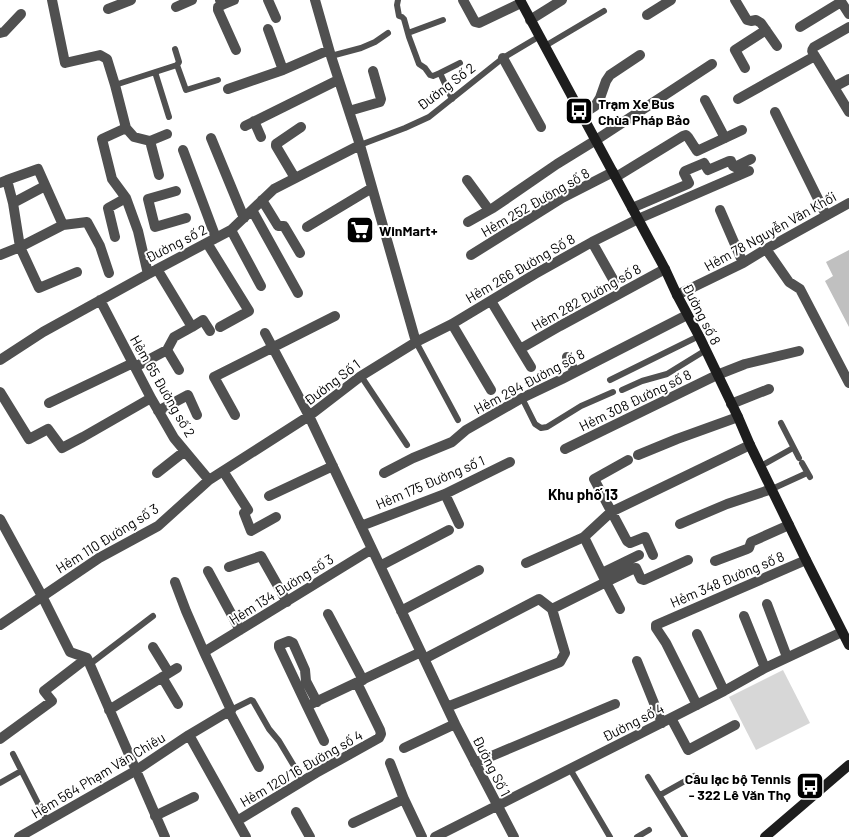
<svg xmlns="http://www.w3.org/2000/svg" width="849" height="837" viewBox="0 0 849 837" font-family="Barlow,sans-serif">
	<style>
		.green { fill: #d7d7d7 }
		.building { fill: #c0c0c0 }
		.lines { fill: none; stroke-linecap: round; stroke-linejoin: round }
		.lane { stroke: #505050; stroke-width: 6 }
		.street { stroke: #505050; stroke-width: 10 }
		.secondary { stroke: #1d1d1d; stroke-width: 10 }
		.labels { text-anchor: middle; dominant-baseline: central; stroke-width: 4; stroke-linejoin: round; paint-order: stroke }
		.street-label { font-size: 14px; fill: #000; stroke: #fff }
		.poi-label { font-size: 14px; font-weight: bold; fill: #000; stroke: #fff; text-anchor: start }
		.neighbourhood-label { font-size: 15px; font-weight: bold; fill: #000; stroke: #fff }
	</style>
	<rect width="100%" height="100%" fill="#fff"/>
	<path class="green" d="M783,670l27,53 -54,27 -27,-53z"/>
	<path class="building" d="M849,250v77l-24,-46 8,-5 -7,-14z"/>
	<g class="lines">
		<path class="lane" d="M398,0l-1,5 2,11 3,1 2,2 5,18 10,27 6,4 5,7 3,1 7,-3 12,26
			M408,33l35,-13
			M545,46l59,-35
			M175,49l4,13 -2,3
			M331,56l30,-8 14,-6 13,-9
			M155,72l14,45
			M440,73l20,-10
			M115,85l62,-20 9,25 32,-10
			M360,145l45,-17 24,-11 74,-59 37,-22
			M416,342l42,78
			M361,376l46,69
			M610,380l89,-44
			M622,390l20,-9 25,-7 39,-24
			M522,398l13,26 6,4 6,-1 34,-21 32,-14
			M781,423l18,35
			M802,463l8,14
			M761,466l32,-18
			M772,489l35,-16
			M90,664l63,-48
			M231,710l20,-10 2,1 16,28 10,12 24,40
			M13,754l34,67
			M570,769l40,68
			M648,777l37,60
			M0,783l21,-12
			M660,795l34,-19
			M637,837l12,-7"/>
		<path class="street" d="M52,0l13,63 35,-8 7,4 8,26 11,43 -24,11 10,40 14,19 12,33 10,43
			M220,0l2,5 12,-5
			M268,0l8,18
			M315,0l16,56 29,89 56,197 -55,34 -52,40 146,308 59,113
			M463,0l12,22 4,1 42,-20
			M735,0l12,20 4,1 5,-1 5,3 16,23
			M840,0l9,14
			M222,5l-4,2v3l18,40
			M176,7l16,-7
			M108,9l23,-9
			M647,15l24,-15
			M530,20l32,-20
			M800,27l41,-25
			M268,29l15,41
			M0,33l4,-1 17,-18
			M815,56c-3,-4 -4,-5 -1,-9l35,-20
			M503,58l38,69
			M745,68l-10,-18 31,-20
			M834,87l15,-8
			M228,89l55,-19 46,-20
			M738,99l77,-43 34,56
			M705,100l20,38
			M349,111l31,-9 1,-3 -8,-28
			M775,112l51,103
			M581,115l14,-9 5,-8 6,-17 4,-6 30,-20
			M254,121l7,16
			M245,126l93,-46
			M126,128l8,9 16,4 17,-7
			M211,138l33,80
			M150,141l9,34
			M183,150l33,88
			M616,177l67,-41 3,-1 2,2 9,14 45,-21
			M295,178l-19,-32v-2l25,-17
			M7,180l31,-11 25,56
			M467,180l22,30
			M0,183l7,-3 6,23 7,44 19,41 38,-16
			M176,191l-28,8 7,28 31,-9
			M262,200l16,26h6l16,27
			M13,203l32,-17
			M632,208l56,-24 1,-1 -5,-10 1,-2 19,-8 4,7 21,-9h2l2,5 2,1 16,-8
			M252,210l46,83
			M720,210l23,53
			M468,222l25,-14 64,-44 39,-24 116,-76
			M307,227l65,-39
			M231,230l30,56
			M115,237l-7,-29 18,-10
			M592,242l22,39
			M207,243l42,68 -29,16
			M766,249l23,33 11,7 49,94
			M0,255l20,-8 43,-22 24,-3 13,24 9,27
			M471,255l91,-57 51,-26
			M157,269l35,58 -18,10 -7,13
			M677,295l66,-32 23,-14 83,-46
			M100,300l51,98 23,40 35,42
			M491,301l40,66
			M452,324l39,66
			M192,327l11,-7 7,11
			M416,342l36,-18 83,-50 57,-32 46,-23 111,-48
			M520,349l40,-23 105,-57
			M567,357l8,15
			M0,360l43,-28 105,-58 83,-44 43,-41 86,-44
			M135,367l32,-17 12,20
			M0,392l29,47 19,-10 14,19 21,-11 68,-39
			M49,403l84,-40
			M731,404l38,-15
			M158,411l30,-16 9,20
			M235,415l-21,-38 121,-61
			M565,449l152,-74 28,-11 54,-13
			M638,455l39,-16 61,-22
			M628,460l-34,19 33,62 3,2 15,-6 8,18
			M223,471l25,39 -4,3 7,18 25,-14
			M157,473l28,-22
			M384,473l29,-15 39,-16 14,-12 56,-32 40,-19 125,-64
			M445,494l14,30
			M269,496l64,-30
			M0,519l42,77 28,56 17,6 78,179
			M680,524l47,-20 45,-15
			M361,526l84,-32 65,-32
			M584,537l22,45 29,-14h1l5,11 3,1 44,-20
			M715,561l32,-12 2,-1 2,-6 38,-17
			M526,563l58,-26 27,-25 139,-67
			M380,566l69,-36
			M229,567l32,-11 26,46
			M208,571l32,59
			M602,573l37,-18
			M767,604l20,53
			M401,611l78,-41
			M328,614l35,66
			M744,616l21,52
			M0,625l99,-67 59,-32 51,-46 100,-64 -44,-83
			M697,634l27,57
			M153,647l16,26
			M204,652l168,-103
			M424,659l115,-60 13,10 54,-27 14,27
			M637,661l25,62
			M162,677l16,27
			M697,705l-31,-62 -10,-15v-3l150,-65
			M307,706l-28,-59v-2l10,-4 4,2 12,27 1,11 11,21
			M447,707l113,-45 5,-9 -13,-44
			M109,710l68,-42
			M229,711l30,56
			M671,718l17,32 47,-25
			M189,735l57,102
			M0,739l52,-38 -8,-10 43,-33
			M324,741l-17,-35 114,-54
			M404,748l51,-24
			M390,763l14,36 18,38
			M475,763l140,-59
			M296,812l14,25
			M155,816l39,-19
			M237,821l79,-48 63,-35 2,-4 -1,-4 -23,-47
			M353,823l51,-24
			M19,837l116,-66 54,-36 42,-25 -27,-58 -18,-41 -11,-29
			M435,837l236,-119 53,-27 41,-23 77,-36"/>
		<path class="secondary" d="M520,0l145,269 12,26 22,41 39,81 12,28 56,115 43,85
			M765,837l84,-72"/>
	</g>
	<defs>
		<g id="bus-square" transform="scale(1.4375)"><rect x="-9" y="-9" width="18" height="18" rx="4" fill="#000" stroke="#fff"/><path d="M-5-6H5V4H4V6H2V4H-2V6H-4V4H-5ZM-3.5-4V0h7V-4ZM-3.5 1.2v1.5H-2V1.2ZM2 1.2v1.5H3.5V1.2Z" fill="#fff"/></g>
		<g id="supermarket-square" transform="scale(1.4375)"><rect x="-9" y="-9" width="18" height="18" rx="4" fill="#000" stroke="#fff"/><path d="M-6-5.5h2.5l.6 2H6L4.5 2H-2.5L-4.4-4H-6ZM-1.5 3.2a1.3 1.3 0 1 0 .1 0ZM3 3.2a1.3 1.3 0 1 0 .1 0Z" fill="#fff"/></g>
	</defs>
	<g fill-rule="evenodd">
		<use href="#bus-square" x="579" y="111"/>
		<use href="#supermarket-square" x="360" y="230"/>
		<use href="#bus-square" x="810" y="786"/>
	</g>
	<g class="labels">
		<g class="street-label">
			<text transform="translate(446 86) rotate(-37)">Đường Số 2</text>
			<text transform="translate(535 202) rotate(-30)">Hẻm 252 Đường số 8</text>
			<text transform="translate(770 231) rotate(-29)">Hẻm 78 Nguyễn Văn Khối</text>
			<text transform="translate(176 243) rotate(-27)">Đường số 2</text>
			<text transform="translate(520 268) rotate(-30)">Hẻm 266 Đường Số 8</text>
			<text transform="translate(586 297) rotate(-29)">Hẻm 282 Đường số 8</text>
			<text transform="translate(702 314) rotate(63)">Đường số 8</text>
			<text transform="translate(529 381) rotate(-28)">Hẻm 294 Đường số 8</text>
			<text transform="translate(332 382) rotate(-37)">Đường Số 1</text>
			<text transform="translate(163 386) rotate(60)">Hẻm 65 Đường số 2</text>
			<text transform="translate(635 400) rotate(-26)">Hẻm 308 Đường số 8</text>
			<text transform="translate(430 482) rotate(-23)">Hẻm 175 Đường số 1</text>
			<text transform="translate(107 538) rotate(-32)">Hẻm 110 Đường số 3</text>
			<text transform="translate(727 579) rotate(-23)">Hẻm 348 Đường số 8</text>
			<text transform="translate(281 589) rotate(-32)">Hẻm 134 Đường số 3</text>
			<text transform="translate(633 722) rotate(-27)">Đường số 4</text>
			<text transform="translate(492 766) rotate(63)">Đường Số 1</text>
			<text transform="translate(301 768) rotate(-30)">Hẻm 120/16 Đường số 4</text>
			<text transform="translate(98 775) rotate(-31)">Hẻm 564 Phạm Văn Chiêu</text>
		</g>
		<g class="poi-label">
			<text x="598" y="103">Trạm Xe Bus<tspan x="598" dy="16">Chùa Pháp Bảo</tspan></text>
			<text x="379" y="230">WinMart+</text>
			<text x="791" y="778" text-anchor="end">Câu lạc bộ Tennis<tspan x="791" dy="16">- 322 Lê Văn Thọ</tspan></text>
		</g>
		<g class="neighbourhood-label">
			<text x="583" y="494">Khu phố 13</text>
		</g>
	</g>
</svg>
